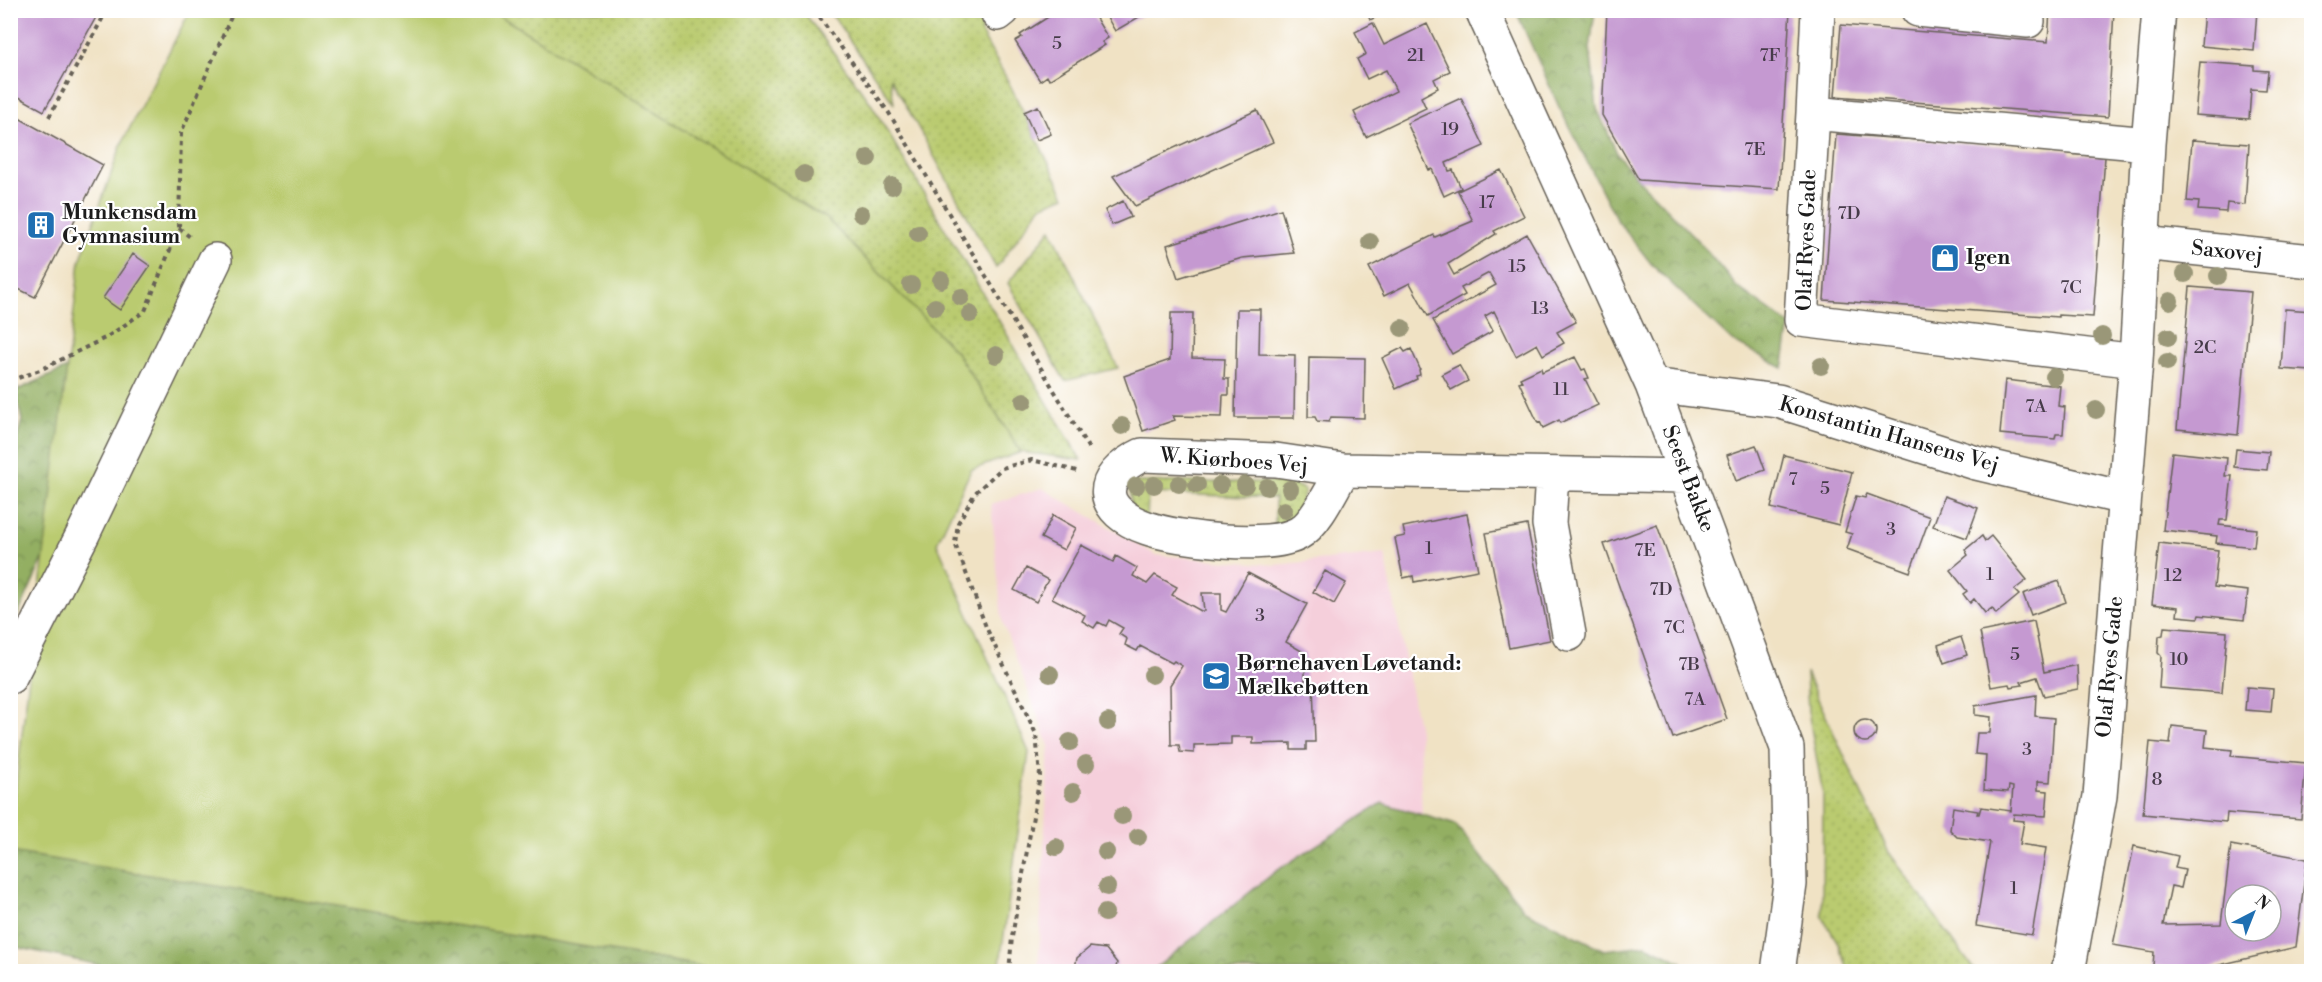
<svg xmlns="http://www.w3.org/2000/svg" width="2322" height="982" viewBox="0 0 2322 982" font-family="'Libre Bodoni',serif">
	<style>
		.built { fill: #f5cfdb }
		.grass { fill: url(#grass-dots); stroke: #6b7446; stroke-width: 1.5 }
		.forest { fill: url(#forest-crowns); stroke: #58663f; stroke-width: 1.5 }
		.pitch { fill: #bacb6f; stroke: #6b7446; stroke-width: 1.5 }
		.building { fill: #c599d1; fill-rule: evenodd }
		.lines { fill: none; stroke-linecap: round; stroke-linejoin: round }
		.minor-casing { stroke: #666157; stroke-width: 36 }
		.path { stroke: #666157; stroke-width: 4; stroke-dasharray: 4.5 4.5; stroke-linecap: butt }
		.minor { stroke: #fff; stroke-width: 33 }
		.tree { fill: #9a9778 }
		.labels { text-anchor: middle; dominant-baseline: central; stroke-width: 4.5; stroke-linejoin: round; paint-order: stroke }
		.number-label { font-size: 18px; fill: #463b49 }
		.poi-label { font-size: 21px; font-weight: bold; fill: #1c1c1c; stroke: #fff; text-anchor: start }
		.street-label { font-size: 21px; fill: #1c1c1c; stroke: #fff }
	</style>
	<defs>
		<pattern id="grass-dots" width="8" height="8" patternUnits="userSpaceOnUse" patternTransform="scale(1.5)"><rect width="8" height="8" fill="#bacb6f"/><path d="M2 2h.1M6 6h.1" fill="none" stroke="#9fae60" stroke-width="1.8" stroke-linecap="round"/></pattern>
		<pattern id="forest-crowns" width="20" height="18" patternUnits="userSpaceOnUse" patternTransform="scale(1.5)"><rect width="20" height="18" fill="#93af62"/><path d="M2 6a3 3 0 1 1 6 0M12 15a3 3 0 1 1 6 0" fill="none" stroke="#778e50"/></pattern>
	</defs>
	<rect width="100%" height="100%" fill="#fff"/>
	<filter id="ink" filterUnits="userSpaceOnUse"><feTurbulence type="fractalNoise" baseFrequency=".0167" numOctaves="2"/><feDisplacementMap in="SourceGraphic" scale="12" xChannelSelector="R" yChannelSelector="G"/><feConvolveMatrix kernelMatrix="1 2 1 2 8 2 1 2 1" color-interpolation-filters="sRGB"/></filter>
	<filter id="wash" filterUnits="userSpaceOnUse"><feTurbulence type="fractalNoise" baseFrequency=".008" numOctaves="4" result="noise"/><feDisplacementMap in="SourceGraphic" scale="24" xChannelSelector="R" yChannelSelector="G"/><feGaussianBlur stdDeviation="1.35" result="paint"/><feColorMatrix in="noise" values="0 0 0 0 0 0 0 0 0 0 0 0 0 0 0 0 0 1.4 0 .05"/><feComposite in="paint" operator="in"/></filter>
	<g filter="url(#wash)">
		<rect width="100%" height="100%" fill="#f0e2c4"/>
		<path class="built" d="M1042,488l114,67 119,10 110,-11 34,177 3,84 -40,-12 -106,68 -124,100h-114l11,-225 -47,-125 -11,-117z"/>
		<path class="grass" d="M481,11h322l67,91 211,358 -60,-8 -65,-100z
			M826,11h154l11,10 -11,10 28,50 57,115 -24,10 -45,62 -106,-191 4,27 -59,-85z
			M1051,229l67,139 -53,13 -57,-98z
			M1133,482h156l16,8 -8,27 -22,10v-29l-127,-5 -1,29 -16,-12 -1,-21z
			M1806,673l82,178 87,120h-126l-11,-28 -16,-27 1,-122 -15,-83z"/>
		<path class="forest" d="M1516,11h79l-5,37 7,61 21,46 21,25 60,62 37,44 54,39 -7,43 -51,-27 -79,-75 -36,-46 -58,-113z
			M99,354l-25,136 -63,140v-169l11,-41 -7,-29z
			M1382,803l74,22 69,86 79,39 42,-5 36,17 2,9h-532l124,-100z
			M10,852l723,119h-607l-115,-25z"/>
		<path class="pitch" d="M190,11h302l334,207 130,134 65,100 -50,18 -34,73 92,209 -30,219h-266l-722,-119v-28l69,-563 42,-118z"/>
		<g id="blocks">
			<path class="building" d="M16,10h84l-56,101 -34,-19v-71z
				M1059,10h32l17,28 -6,4 3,3 -56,35 -2,-4 -7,5 -25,-40 7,-4 -2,-2z
				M1103,10h48l-36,21z
				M1366,10h25l-21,10z
				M1607,10h183l-11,179 -140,-9 -37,-65z
				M2050,10h64l-6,107 -273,-21 6,-71 207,17z
				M2204,10h53l-3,41 -53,-5z
				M1373,23l11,22 43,-21 23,47 -16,8 4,9 -17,9 5,11 -60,29 -12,-25 42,-21 -10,-21 -19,9 -10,-20 9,-5 -11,-22z
				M2200,62l54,4v4l14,1 -2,19 -15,-1 -2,30 -54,-4z
				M1461,98l23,48 -38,17 3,8 4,-1 8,18 -17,8 -12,-27 -3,1 -22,-47z
				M1038,106l13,28 -14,6 -13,-28z
				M1257,110l16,32 -138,64 -22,-30z
				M10,113l93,52 -68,132 -25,-12z
				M1836,134l234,17v3l35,3 -12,160 -35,-2v2l-234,-17z
				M2192,140l57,4 -4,61 -18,-2 -1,9 -28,-2 1,-8 -12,-1z
				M1501,170l23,46 -30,15 2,3 -48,30 6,11 73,-41 49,88 -19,10 7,11 -21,12 -6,-11 -21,12 -22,-45 -9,5 8,15 -41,23 -19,-34 63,-35 -7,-12 -28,15 4,7 -37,21 -18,-33 -26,13 -15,-29 65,-32 1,2 38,-16 -15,-30z
				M1123,201l8,16 -19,8 -7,-15z
				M1281,209l13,44 -52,5 -64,20 -11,-33z
				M133,254l17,12 -30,44 -17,-12z
				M2190,287l61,5 -13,143 -61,-6z
				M1237,309h23l-1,45 36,1 -1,63h-59z
				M2285,309l27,2v60l-31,-2z
				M1171,313h22l-1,45 33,1 -1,20h5v16h-6l-1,22 -49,-1 2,4 -32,11 -19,-55 46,-16z
				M1402,348l3,4 6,-3 9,20 -1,1 1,5 -4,1 1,3 -21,10 -14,-31z
				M1309,357l56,1 -1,60 -33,-1 -2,5 -12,-1 -2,-4h-7z
				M1575,357l7,13 3,-1 4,9 -4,1 13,26 -38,18 -1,-3 -16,8 -3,-6 -2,1 -19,-41 3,-1 -2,-3 21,-10 1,4z
				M1459,365l9,16 -17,9 -9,-16z
				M2005,380l55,6 -2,20 7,1 -2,27h-7l-1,5 -55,-5z
				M1756,445l9,25 -29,11 -9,-26z
				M2236,449l33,3 -2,18 -33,-3z
				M2172,452l55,6 -2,18h7l-5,44h-7l-1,5 37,4 -2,18 -38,-4 1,-7 -54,-6z
				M1784,455l68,17 -13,53 -68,-17z
				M1867,494l63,23 -20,55 -63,-23 5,-15 -7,-2 11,-36 9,2z
				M1944,496l34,12 -11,30 -34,-12z
				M1467,514l11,56 -64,12 -1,-6 -10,2 -8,-40 10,-2 -2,-9z
				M1053,515l23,13 -12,22 -23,-12z
				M1527,525l23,115 -41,8 -23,-115z
				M1657,525l70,194 -54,19 -69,-194z
				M1982,536l3,5 6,-5 36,44 -13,10 5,5 -23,19 -4,-6 -7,5 -11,-14 -4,4 -7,-9 4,-3 -17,-21 18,-15 -3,-5z
				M2159,543l59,7 -4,37 34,4 -4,29 -45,-5 -1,3 -21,-2 1,-9 -26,-3z
				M1081,545l32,17 3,-6 21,12 -4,8 14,8 8,-9 22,12 -5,8 29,16h3l-2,-18h19v17l5,2 22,-39 59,31 -21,38 19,11v31l8,-1 2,59h-9v8h-15v-7l-38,1v-7h-22v7l-37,1v8l-14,-1 -1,-7h-8l-1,-60 12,-19 -8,-5 -2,2 -32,-17 -3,5 -12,-6 2,-6 -8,-5 4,-6 -14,-8 -3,6 -8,-4 -4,6 -12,-7 3,-6 -33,-17z
				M1026,568l22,12 -12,22 -22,-12z
				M1325,571l21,12 -12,21 -21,-12z
				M2059,581l7,21 -35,13 -8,-21z
				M2034,621l10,51 33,-7 1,24 -34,7 -7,-19 -16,5 2,3 -13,2 -1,-3 -18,3 -11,-55z
				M2164,627l63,5 -5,61 -63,-5 2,-32 -3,-3 1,-17 4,-1z
				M1961,637l6,18 -23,8 -6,-18z
				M2247,687l26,2 -2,23 -26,-2z
				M2036,695l-1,21 19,2 -4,64 -12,-1v9l10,1 -2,25 -32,-2 -1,6 11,1 -4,23 26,4 -14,87 -56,-9 14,-84 -33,-5 -7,-7 3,-23 25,4 -1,3h2l2,-7 30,4 2,-24 -4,-1 -1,6 -24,-2 2,-35 -11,-1 2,-21h13l1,-16 -16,-2v-9z
				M1854 731a11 11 0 1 1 22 0a11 11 0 1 1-22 0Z
				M2172,726l35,4 -2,17 27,3 -1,6 75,7 -5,56 -74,-6 -1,9 -83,-8 7,-72 20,2z
				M2231,845l76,14 -11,88 -98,23 -45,-4 1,-14 -41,-7 21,-99 44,10 -3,12 10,2 -4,18 -10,-2 -8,39 58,-1zM2235,895h36v36h-36z
				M1090,947l16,2 11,14 -2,9h-41l3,-14z"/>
		</g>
	</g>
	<g filter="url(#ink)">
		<use href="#blocks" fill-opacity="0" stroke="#666157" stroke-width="1.5"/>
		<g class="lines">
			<g class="minor-casing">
				<path id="minor" d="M1482,10l170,375 135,363 3,136 -12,88
					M1918,10l110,11
					M998,14l5,-4
					M1813,113l5,-103
					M2143,243l169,18
					M2136,361l-335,-41 12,-207 335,31
					M1652,385l126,16 198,62 148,35
					M1343,470c-10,17 -27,54 -44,63 -28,17 -121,6 -152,-5 -49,-17 -52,-51 -5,-73l134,5 67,10 344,6
					M1552,474l-3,50 20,110
					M10,677l73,-143 132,-274
					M2068,972l32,-176 36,-435 12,-217 11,-134"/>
			</g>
			<path class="path" d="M814,10l75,103 200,336
				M49,117l58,-107
				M179,228l11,9
				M10,381l30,-11 67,-33 38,-26 34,-83 2,-95 53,-123
				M1009,972l3,-35 28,-161 -4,-42 -50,-107 -31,-84 3,-20 17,-30 27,-25 30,-8 45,11"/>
			<use href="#minor" class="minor"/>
		</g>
		<g class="tree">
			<circle cx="868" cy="158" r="9"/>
			<circle cx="804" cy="174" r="9"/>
			<circle cx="892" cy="186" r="9"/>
			<circle cx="861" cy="214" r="9"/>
			<circle cx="918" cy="233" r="9"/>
			<circle cx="1370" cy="242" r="9"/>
			<circle cx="2185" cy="274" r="9"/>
			<circle cx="2218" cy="276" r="9"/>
			<circle cx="941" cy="280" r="9"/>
			<circle cx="911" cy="285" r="9"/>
			<circle cx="961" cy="297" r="9"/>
			<circle cx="2170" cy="301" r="9"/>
			<circle cx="935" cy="307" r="9"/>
			<circle cx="970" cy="314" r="9"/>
			<circle cx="1402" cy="328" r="9"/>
			<circle cx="2102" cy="336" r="9"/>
			<circle cx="2168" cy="337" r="9"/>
			<circle cx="996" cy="355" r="9"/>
			<circle cx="2167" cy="362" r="9"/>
			<circle cx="1821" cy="366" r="9"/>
			<circle cx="2054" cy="377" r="9"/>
			<circle cx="1024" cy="401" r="9"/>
			<circle cx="2096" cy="410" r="9"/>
			<circle cx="1122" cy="426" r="9"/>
			<circle cx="1179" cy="484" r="9"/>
			<circle cx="1154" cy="485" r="9"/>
			<circle cx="1197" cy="485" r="9"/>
			<circle cx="1220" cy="485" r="9"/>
			<circle cx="1245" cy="485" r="9"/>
			<circle cx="1136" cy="486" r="9"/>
			<circle cx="1267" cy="487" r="9"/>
			<circle cx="1290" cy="489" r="9"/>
			<circle cx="1284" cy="510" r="9"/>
			<circle cx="1050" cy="674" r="9"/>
			<circle cx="1152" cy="675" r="9"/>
			<circle cx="1108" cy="722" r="9"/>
			<circle cx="1070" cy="742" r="9"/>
			<circle cx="1086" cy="764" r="9"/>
			<circle cx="1073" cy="792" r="9"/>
			<circle cx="1122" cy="816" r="9"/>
			<circle cx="1138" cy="837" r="9"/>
			<circle cx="1056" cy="847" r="9"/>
			<circle cx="1106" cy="852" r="9"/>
			<circle cx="1107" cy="887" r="9"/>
			<circle cx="1105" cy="913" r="9"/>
		</g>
	</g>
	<defs>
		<g id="building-square" transform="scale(1.5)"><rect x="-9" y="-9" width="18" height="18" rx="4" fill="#1f6fb2" stroke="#fff"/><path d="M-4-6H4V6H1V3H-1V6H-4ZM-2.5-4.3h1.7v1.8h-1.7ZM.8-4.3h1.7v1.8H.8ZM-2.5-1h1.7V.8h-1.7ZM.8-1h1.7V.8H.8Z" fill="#fff"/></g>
		<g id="shop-square" transform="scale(1.5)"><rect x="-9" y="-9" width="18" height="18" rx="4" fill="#1f6fb2" stroke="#fff"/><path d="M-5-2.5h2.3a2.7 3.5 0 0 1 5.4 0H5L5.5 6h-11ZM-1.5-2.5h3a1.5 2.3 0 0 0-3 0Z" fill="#fff"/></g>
		<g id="school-square" transform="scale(1.5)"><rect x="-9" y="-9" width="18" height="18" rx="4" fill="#1f6fb2" stroke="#fff"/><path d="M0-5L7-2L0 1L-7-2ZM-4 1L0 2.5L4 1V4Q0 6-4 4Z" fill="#fff"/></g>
	</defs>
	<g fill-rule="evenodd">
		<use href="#building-square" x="41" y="225"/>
		<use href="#shop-square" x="1945" y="258"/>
		<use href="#school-square" x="1216" y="676"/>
	</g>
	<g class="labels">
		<g class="number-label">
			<text x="1057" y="43">5</text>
			<text x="1416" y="55">21</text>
			<text x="1770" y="55">7F</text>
			<text x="1450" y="129">19</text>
			<text x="1755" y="149">7E</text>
			<text x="1487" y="202">17</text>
			<text x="1849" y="213">7D</text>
			<text x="1517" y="266">15</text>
			<text x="2071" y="287">7C</text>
			<text x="1540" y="308">13</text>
			<text x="2205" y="347">2C</text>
			<text x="1561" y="389">11</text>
			<text x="2036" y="406">7A</text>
			<text x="1793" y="479">7</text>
			<text x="1825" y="488">5</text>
			<text x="1891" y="529">3</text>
			<text x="1429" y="548">1</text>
			<text x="1645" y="550">7E</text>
			<text x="1990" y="574">1</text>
			<text x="2173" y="575">12</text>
			<text x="1661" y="589">7D</text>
			<text x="1260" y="615">3</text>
			<text x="1674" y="627">7C</text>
			<text x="2015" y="654">5</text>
			<text x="2179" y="659">10</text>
			<text x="1689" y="664">7B</text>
			<text x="1695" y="699">7A</text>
			<text x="2027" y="749">3</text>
			<text x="2157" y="779">8</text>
			<text x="2014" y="888">1</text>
		</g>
		<g class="poi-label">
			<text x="62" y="213">Munkensdam<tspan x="62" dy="24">Gymnasium</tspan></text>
			<text x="1966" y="258">Igen</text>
			<text x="1237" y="664">Børnehaven Løvetand:<tspan x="1237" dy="24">Mælkebøtten</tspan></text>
		</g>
		<g class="street-label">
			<text transform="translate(1807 240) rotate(-88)">Olaf Ryes Gade</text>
			<text transform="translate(2227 252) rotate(6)">Saxovej</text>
			<text transform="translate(1889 435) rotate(16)">Konstantin Hansens Vej</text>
			<text transform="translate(1234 461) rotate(4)">W. Kiørboes Vej</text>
			<text transform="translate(1688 479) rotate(69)">Seest Bakke</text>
			<text transform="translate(2110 667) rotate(-85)">Olaf Ryes Gade</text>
		</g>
	</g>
	<rect width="2322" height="982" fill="none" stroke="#fff" stroke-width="36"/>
	<g transform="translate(2253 913) rotate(42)"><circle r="28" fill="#ffffff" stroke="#a4a4a4" stroke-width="1.5"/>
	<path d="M0-4.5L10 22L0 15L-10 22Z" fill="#1f6fb2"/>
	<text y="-9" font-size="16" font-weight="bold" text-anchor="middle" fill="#1c1c1c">N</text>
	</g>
</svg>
